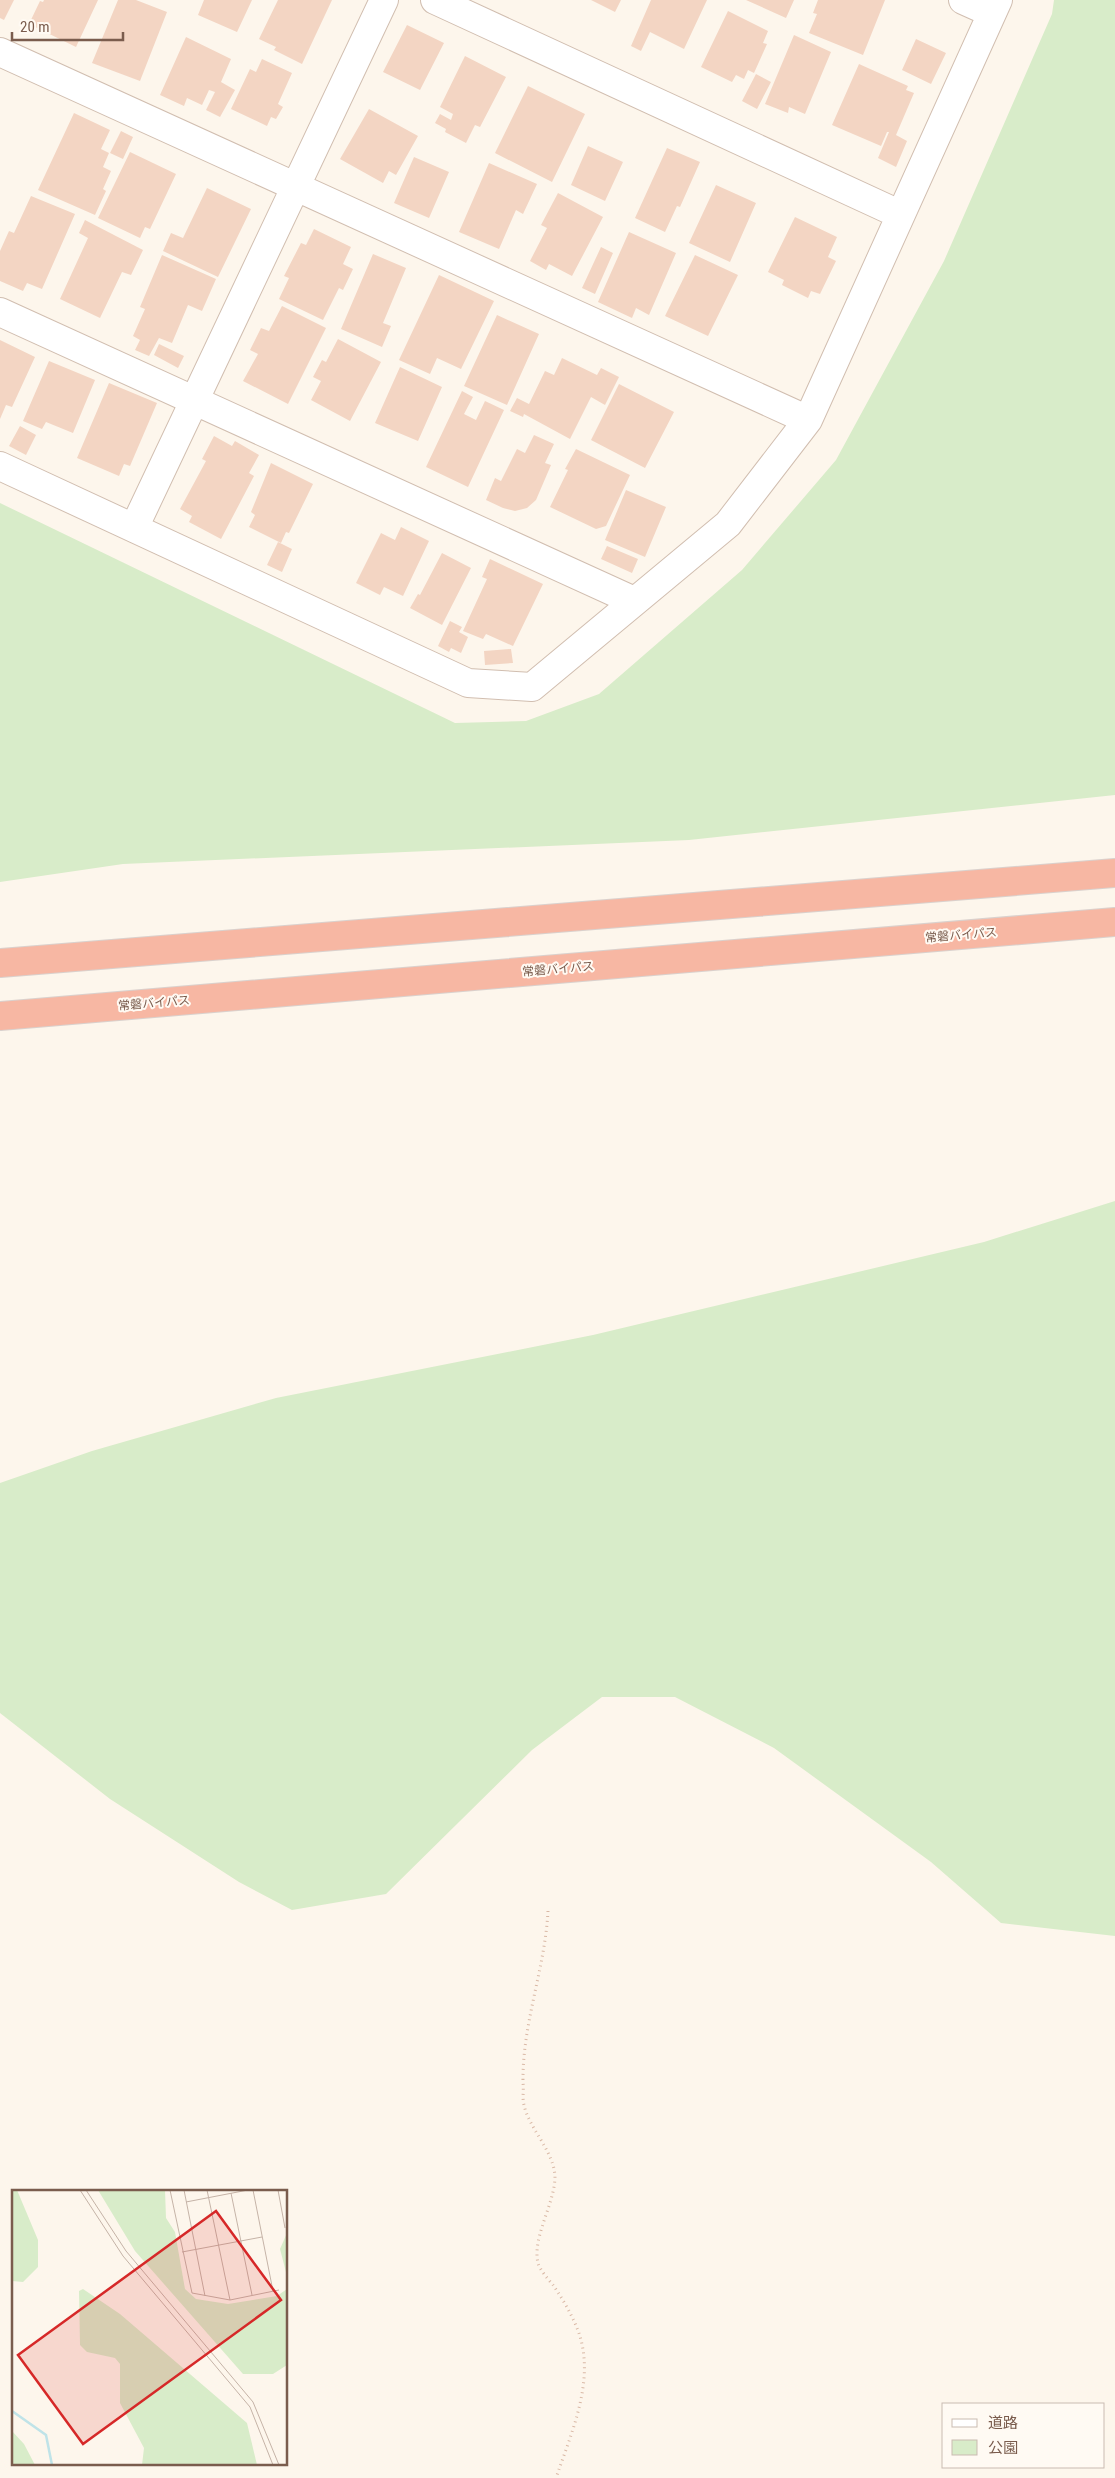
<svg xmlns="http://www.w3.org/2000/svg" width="1115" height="2478" viewBox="0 0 1115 2478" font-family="'Roboto Condensed','Noto Sans JP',sans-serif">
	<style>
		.green { fill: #d8ecc9 }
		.building { fill: #f3d5c3 }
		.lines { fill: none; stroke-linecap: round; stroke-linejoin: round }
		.street-casing { stroke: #d1beb0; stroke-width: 30 }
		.highway-casing { stroke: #dad1cd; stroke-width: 30 }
		.path { stroke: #d9b8a5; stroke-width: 3; stroke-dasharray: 1 4; stroke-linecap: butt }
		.street { stroke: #fff; stroke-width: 28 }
		.highway { stroke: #f7b7a3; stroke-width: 28 }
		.labels { text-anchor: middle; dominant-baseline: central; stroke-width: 4; stroke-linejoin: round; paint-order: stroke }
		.street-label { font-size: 12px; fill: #7a5c4d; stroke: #fffaf3 }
		.inset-river { fill: none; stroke: #bfe3e8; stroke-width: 2.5 }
		.inset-road { fill: none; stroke: #c5b3a7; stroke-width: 1 }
		.view { fill: #d62828; fill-opacity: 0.15; stroke: #d62828; stroke-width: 2.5 }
		.inset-edge { fill: none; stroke: #7a5c4d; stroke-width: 2.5 }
	</style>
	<rect width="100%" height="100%" fill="#fdf6ec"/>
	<path class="green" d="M1054,0h61v795l-426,45 -566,24 -123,18v-379l455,220 71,-2 73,-27 143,-124 94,-110 108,-199 108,-247z
		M1115,1201v735l-114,-13 -70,-61 -157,-114 -99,-51h-73l-70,53 -146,144 -94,16 -53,-28 -129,-83 -110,-86v-230l92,-32 184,-53 317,-63 391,-93z"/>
	<path class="building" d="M0,0h14l-10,20 -4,-2z
		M44,0h54l-22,47 -47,-23 11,-23 3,1z
		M118,0h18l31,12 -27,69 -48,-18z
		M204,0h48l-15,32 -39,-17z
		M278,0h54l-30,64 -28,-14 2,-3 -17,-8z
		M591,0h30l-6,12z
		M651,0h56l-23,49 -34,-17 -9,19 -10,-5z
		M746,0h48l-8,18z
		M818,0h67l-22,55 -54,-22 8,-19 -4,-1z
		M728,11l40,20 -5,12 4,1 -13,29 -6,-3 -4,9 -8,-4 -4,7 -31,-15z
		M407,25l37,18 -24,47 -37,-18z
		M794,35l37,17 -26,62 -16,-7 -1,6 -23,-9z
		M186,37l45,22 -10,23 14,8 -15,27 -14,-7 9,-18 -6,-2 -7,15 -15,-7 -3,8 -24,-11z
		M916,39l30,14 -15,31 -29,-14z
		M465,56l41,21 -26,50 -5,-2 -9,18 -21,-11 1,-3 -11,-6 5,-9 11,6 2,-6 -13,-7z
		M262,59l30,14 -14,31 5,3 -7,12 -5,-2 -4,9 -36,-17 19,-40 6,3z
		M859,64l49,22 -2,4 8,3 -18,42 11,6 -11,26 -18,-9 11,-26h-2l-6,14 -49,-21z
		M756,74l15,8 -14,27 -15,-8z
		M528,86l57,28 -33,68 -57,-29z
		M369,109l49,27 -22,39 -7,-4 -6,12 -43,-24z
		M74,113l36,17 -9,19 8,4 -6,14 8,4 -8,18 3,2 -11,24 -57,-25z
		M121,131l12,6 -10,22 -13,-6z
		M588,146l35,16 -18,39 -34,-16z
		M667,148l33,14 -20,45 -3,-1 -12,26 -30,-14z
		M130,152l46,22 -26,55 -5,-2 -5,11 -42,-20z
		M414,157l35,15 -20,46 -35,-15z
		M489,163l48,21 -14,30 -7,-4 -17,39 -40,-17z
		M716,185l40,18 -26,59 -41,-19z
		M207,188l44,21 -33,68 -55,-26 8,-18 12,5z
		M558,193l45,24 -31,59 -23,-12 -3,6 -16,-9 17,-33 -6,-3z
		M31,196l44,18 -33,75 -15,-6 -4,8 -23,-10v-30l9,-20 5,2z
		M795,217l42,20 -9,20 8,4 -16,33 -9,-3 -3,7 -26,-13 2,-5 -16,-8z
		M85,220l58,30 -12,25 -9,-3 -22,46 -40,-19 28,-61 -9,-5z
		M314,229l37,18 -8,17 10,5 -10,21 -4,-2 -16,32 -44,-21 10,-21 -5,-2 17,-33 5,2z
		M629,232l47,21 -27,62 -13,-7 -4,10 -34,-16z
		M601,247l12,6 -18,41 -13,-6z
		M373,254l33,14 -23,55 8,3 -9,21 -41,-18z
		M162,255l54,24 -14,32 -14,-6 -16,38 -13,-5 -10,18 -14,-6 5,-10 -7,-4 12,-27 -5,-2z
		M695,255l43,20 -30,61 -43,-20z
		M439,275l55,26 -33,68 -24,-11 -7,16 -31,-14z
		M282,306l44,22 -38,76 -45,-23 15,-27 -8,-4 11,-22 8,3z
		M497,315l42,19 -32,71 -43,-19z
		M338,339l43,23 -31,59 -39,-21 10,-19 -8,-4 9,-17 4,2z
		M0,340l35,17 -23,50 -6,-2 -6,14z
		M159,344l25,12 -6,12 -24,-13z
		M562,358l35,17 4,-7 18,9 -14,28 -14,-8 -21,42 -46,-25 -1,3 -13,-6 7,-13 12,6 16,-33 9,4z
		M49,361l46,19 -22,53 -27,-11 -4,7 -19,-8z
		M400,367l42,20 -24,54 -43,-18z
		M109,383l48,20 -27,63 -6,-2 -5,12 -42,-18z
		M619,384l55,28 -29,56 -54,-28z
		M462,391l11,6 -9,17 12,6 9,-19 19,9 -36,77 -42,-20z
		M20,426l16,9 -10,20 -17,-9z
		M534,435l20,9 -9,19 6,2 -15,35 -9,8 -12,3 -12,-3 -17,-8 9,-22 6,3 16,-32 8,4z
		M214,436l18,10 3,-5 24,14 -10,18 5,3 -33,63 -32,-17 3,-6 -12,-7 26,-48 -4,-2z
		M576,449l54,26 -24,51 -10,3 -46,-22 18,-37 -3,-1z
		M271,463l42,21 -24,49 -3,-1 -5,11 -32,-16 6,-12 -4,-3z
		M626,490l40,17 -21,50 -40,-17z
		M401,527l28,14 -26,55 -19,-9 -4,8 -24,-12 25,-50 14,7z
		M278,542l14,7 -10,23 -15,-7z
		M607,546l31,13 -6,14 -31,-14z
		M442,553l29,15 -29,57 -32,-17 8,-14 2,1z
		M490,559l53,25 -30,62 -27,-12 -3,5 -20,-8 24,-52 -5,-2z
		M450,621l12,6 -3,5 9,5 -7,16 -10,-5 -2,4 -11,-6z
		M511,649l2,14 -28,2 -1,-14z"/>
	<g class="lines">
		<g class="street-casing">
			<path id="street" d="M435,0l464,214
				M963,0l29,13
				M0,52l808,368
				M0,312l634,289
				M0,466l468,217 64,4 196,-163 80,-104 190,-420
				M134,528l250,-528"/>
		</g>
		<g class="highway-casing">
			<path id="highway" d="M0,963l1115,-90
				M0,1016l1115,-94"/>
		</g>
		<path class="path" d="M548,1911c-3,58 -26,113 -25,172 1,7 -1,15 1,22 5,24 31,47 31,73 -1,27 -23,60 -17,85 2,7 10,16 15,22 9,13 18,28 24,43 20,49 -5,103 -21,150"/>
		<use href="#street" class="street"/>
		<use href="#highway" class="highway"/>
	</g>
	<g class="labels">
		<g class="street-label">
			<text transform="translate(961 935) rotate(-5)">常磐バイパス</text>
			<text transform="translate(558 969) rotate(-5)">常磐バイパス</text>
			<text transform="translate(154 1003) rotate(-5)">常磐バイパス</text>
		</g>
	</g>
	<g transform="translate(12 2190)">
		<rect width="275" height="275" fill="#fdf6ec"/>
		<path d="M0,0h5l21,50v27l-15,15 -11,-1zM86,0h67l1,28 9,14 10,57 11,10 32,5 49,-8 10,-7v76l-14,9h-30l-108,-123zM275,43v43l-7,-27zM71,99l37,25 127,109 10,42h-115l2,-17 -24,-45v-39l-5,-6 -28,-6 -7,-7 -1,-54zM0,241l12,13 11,21h-23z" fill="#d8ecc9"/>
		<path class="inset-river" d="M0,221l34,24 6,30"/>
		<path class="inset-road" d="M68,0l43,66 127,151 23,58M74,0l40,61 127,151 26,63M158,0l22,103 38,7 49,-10M172,0l21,106M195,0l23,110M241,0l20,101M266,0l7,38M219,3l21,102M174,12l62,-12M170,62l80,-15"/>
		<path class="view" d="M204,21l65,89 -198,144 -65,-89z"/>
		<rect width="275" height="275" class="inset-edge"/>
	</g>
	<rect x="942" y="2403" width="162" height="65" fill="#fffaf3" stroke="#cabbb1"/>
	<rect x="952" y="2419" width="25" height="8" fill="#ffffff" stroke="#cabbb1"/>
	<text x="988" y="2428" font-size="15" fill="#7a5c4d">道路</text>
	<rect x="952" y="2440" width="25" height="15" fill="#d8ecc9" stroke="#cabbb1"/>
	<text x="988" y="2453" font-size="15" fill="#7a5c4d">公園</text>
	<path d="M12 32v8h111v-8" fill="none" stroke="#7a5c4d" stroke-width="2.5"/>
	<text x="20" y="32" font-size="15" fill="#7a5c4d" stroke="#fffaf3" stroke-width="4" paint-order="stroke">20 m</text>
</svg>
